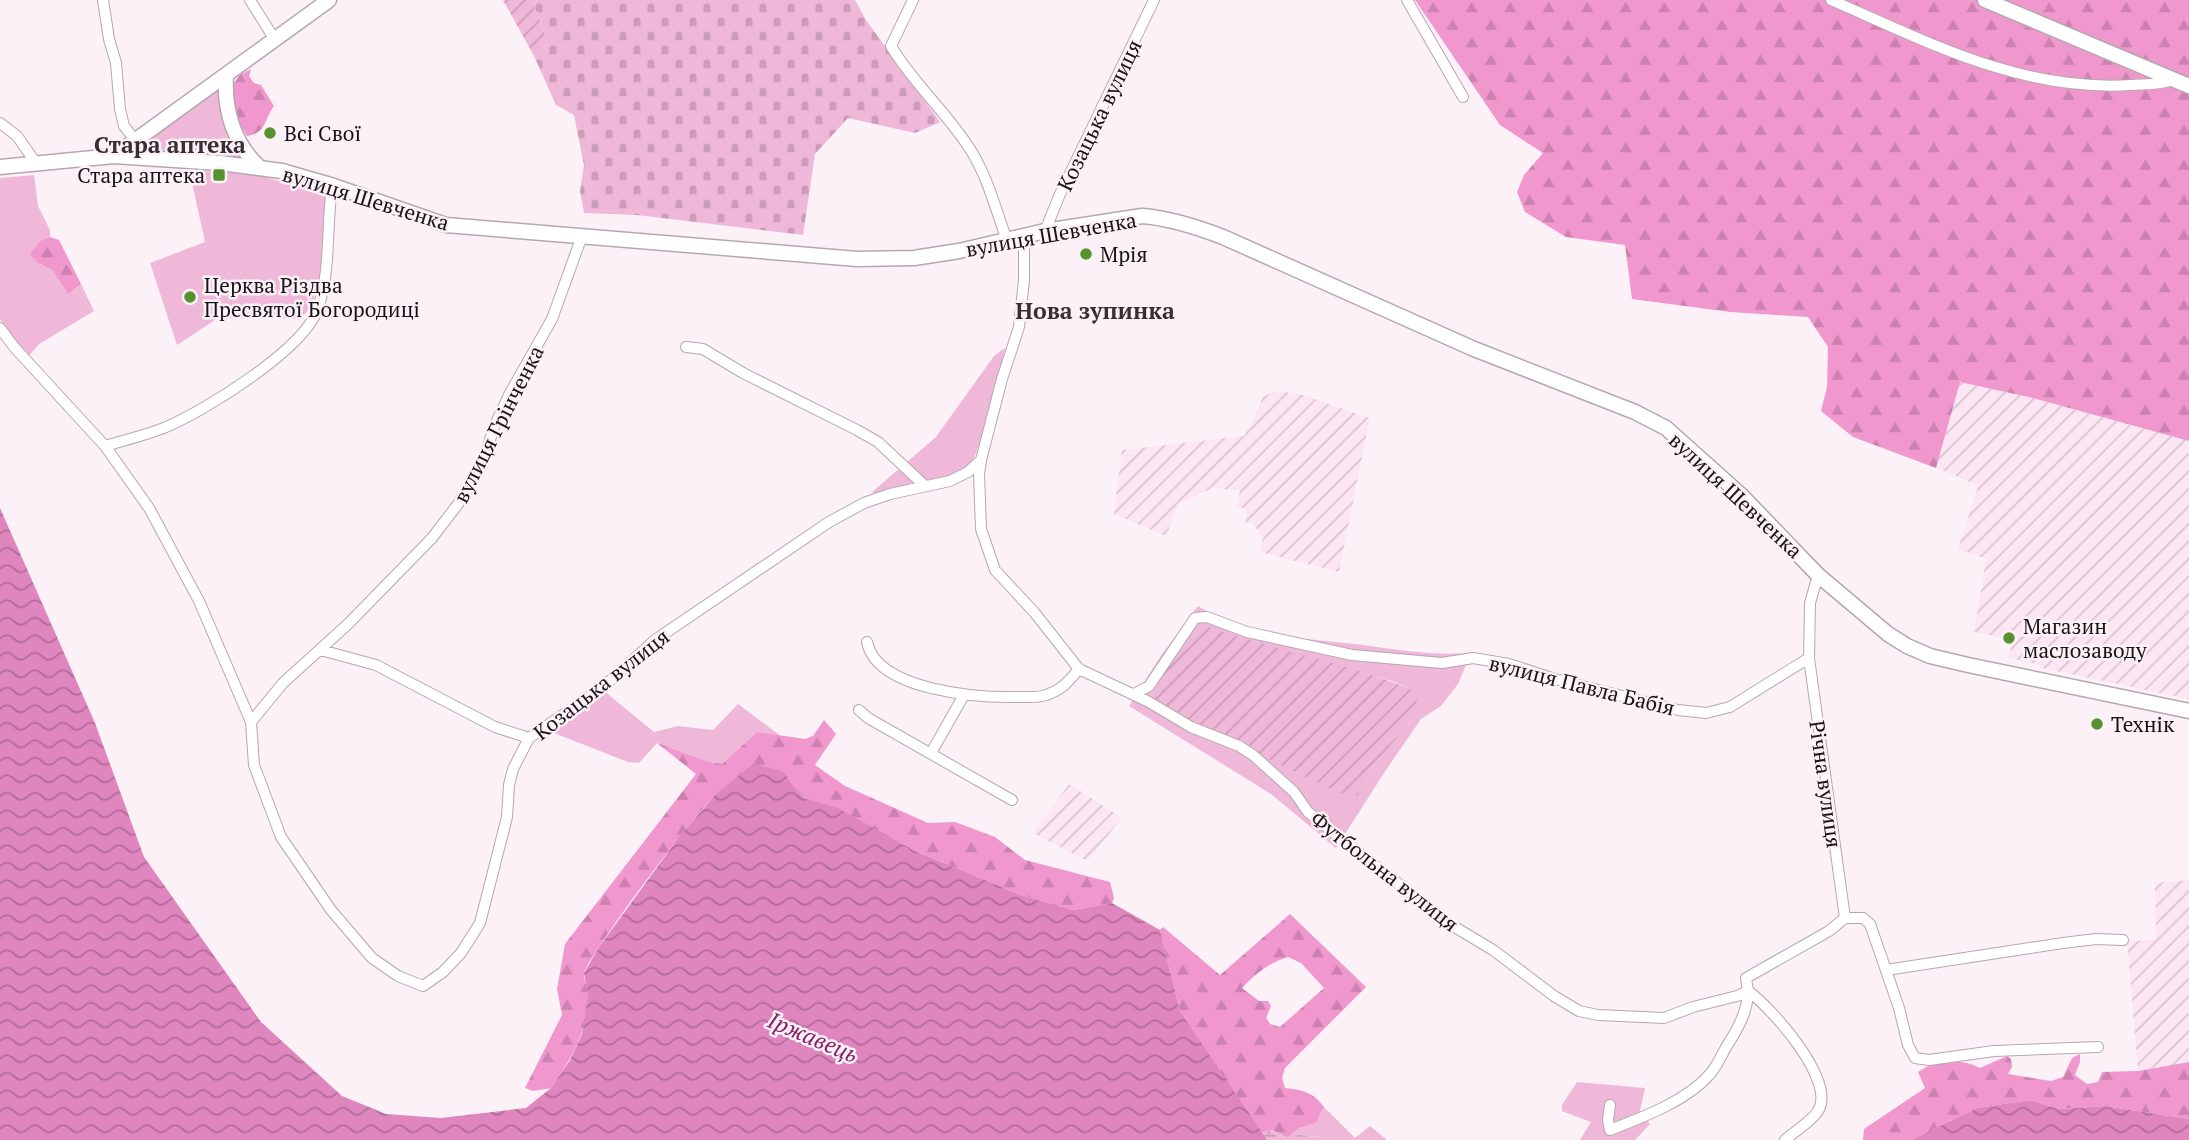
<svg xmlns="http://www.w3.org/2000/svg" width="2189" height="1140" viewBox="0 0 2189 1140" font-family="'PT Serif',serif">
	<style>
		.industrial { fill: url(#industrial-furrows) }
		.grass { fill: #efb7d8; fill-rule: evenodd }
		.forest { fill: url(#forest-firs); fill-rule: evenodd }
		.wetland { fill: url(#wetland-marsh) }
		.cemetery { fill: url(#cemetery-stones) }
		.garden { fill: url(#garden-furrows) }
		.water { fill: url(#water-waves) }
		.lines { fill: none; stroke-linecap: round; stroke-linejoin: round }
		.street-casing { stroke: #b6a7af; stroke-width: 12 }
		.secondary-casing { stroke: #b6a7af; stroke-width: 17 }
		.street { stroke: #fff; stroke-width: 10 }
		.secondary { stroke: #fff; stroke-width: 14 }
		.poi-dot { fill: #579230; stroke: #fdf1f8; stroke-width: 2.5 }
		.labels { text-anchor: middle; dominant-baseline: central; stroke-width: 5; stroke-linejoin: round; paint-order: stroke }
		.street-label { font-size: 21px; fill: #181316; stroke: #fdf1f8 }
		.poi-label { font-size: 21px; fill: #181316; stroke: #fdf1f8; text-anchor: start }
		.neighbourhood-label { font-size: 23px; font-weight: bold; fill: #392e34; stroke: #fdf1f8 }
		.water-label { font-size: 23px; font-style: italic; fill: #88216a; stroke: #fdf1f8 }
	</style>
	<defs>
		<pattern id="industrial-furrows" width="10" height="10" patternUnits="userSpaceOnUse" patternTransform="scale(1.75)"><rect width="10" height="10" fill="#fde6f3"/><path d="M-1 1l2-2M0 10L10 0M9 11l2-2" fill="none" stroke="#d8c4d0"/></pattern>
		<pattern id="forest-firs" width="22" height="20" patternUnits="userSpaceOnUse" patternTransform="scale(1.75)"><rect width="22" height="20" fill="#f097ce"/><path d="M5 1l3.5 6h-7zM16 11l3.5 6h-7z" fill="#cd81b0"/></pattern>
		<pattern id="wetland-marsh" width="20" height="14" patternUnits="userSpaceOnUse" patternTransform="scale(1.75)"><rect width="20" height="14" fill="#efb7d8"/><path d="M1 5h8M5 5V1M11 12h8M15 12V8" fill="none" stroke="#cc9cb9"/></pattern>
		<pattern id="cemetery-stones" width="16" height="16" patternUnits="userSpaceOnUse" patternTransform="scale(1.75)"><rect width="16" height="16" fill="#efb7d8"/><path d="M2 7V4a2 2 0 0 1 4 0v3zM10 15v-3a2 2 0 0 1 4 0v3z" fill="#cc9cb9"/></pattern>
		<pattern id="garden-furrows" width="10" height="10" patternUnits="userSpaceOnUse" patternTransform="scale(1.75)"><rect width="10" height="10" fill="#efb7d8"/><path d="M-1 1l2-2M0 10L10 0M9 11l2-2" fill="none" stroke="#cc9cb9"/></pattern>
		<pattern id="water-waves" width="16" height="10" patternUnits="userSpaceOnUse" patternTransform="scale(1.75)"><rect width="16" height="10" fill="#de86bd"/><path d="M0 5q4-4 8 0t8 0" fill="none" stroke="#b36c99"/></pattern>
	</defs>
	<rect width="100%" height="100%" fill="#fdf1f8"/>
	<path class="industrial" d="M1960,381l73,17 156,43v258l-147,-31 -4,-4 -30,-6 5,-18 -39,-8 12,-73 -28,-10 19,-59 -2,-6 -39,-16z
		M1275,391l25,3 70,24 -31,154 -79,-20 3,-14 -10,-14 -7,-1v-14l-9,-3 3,-16 -28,-2 -33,16 -13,32 -52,-22 8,-64 122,-14 9,-16 10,-23z
		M1069,784l53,34 -35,43 -54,-28z
		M2189,880v182l-51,9 -11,-129 29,-3 -1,-56z"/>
	<path class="grass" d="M218,88l9,42 18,30 -118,-9z
		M193,170l65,5 68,19c-3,33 1,104 -26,125l-82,-1 -41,27 -27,-82 55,-21 -14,-64z
		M34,175l4,31 12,24v7l-9,3 -3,23 14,7 16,24 13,-10 13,27 -55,33 -11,13 -28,-38v-141z
		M1005,348l-17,74 -16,41 -28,17 -35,4 -20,7 -18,2 65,-56 58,-81z
		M1198,606c45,29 104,32 156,38 41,5 75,12 117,9l-13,31 -17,22 -20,13 -35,51 -50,78 -65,-54 -142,-88 31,-49zM1195,623l50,17 147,41 25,10 -4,27 -39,48 -16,29z
		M599,683l11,13 44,36 24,-6 35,4 25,-26 44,33 -25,-5 -35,32 -16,-3 -49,-18 -18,20 -11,-1 -92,-36z
		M1577,1082l68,6 -5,23 10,13 -15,16h-55l11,-18 -29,-11v-6z
		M1324,1107l31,31 15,-12 17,14h-60c-9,-6 -18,0 -32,-8l4,-4 17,-5z"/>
	<path class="forest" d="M1415,0h774v441l-156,-43 -73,-16 -24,86 -83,-31 -32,-26 6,-24 1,-40 -20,-30 -78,-5 -98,-13 -7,-54 -59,-8 -41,-25 -8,-20 7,-17 19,-22 -43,-28z
		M251,69l-2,7 5,7 7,2 13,21c-10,13 -7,27 -27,30l-9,-14 -7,-35 9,-12z
		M50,237l9,3 22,44 -13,10 -16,-24 -14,-7 -8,-9 11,-14z
		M824,720l12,14 -21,31 30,21 83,37 27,-1 40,15 30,23 85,22 4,16 -2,5 -39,7 -52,-15 -106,-44 -77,-42 -35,-11 -20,-27c-18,6 -50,14 -66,23 -16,10 -131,164 -133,180 0,7 4,15 4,21 1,35 -18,66 -37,93l-18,3 -8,-3 37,-73 -5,-26 8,-45 131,-170 -39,-31 49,18 16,3 35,-32 48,7 8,-3z
		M1290,914l76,73 -81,81 -3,10 3,10c18,2 28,4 39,19l-8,16 -17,5 -11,10 -16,-8 -11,3 -81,-122 -20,-81 3,-3 57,48zM1288,957l13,6 23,25 -44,39 -10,-3 -4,-6 5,-12 -3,-5h-9l-17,-13c14,-15 27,-25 46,-31z
		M2080,1054v8l-5,13 12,9 11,-2 4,-10 36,-1 51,-9v57l-84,-13 -46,3 -29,-9 -53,8 -66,32h-48l1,-11 61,-41 -7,-16c18,-13 43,-14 62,-4l27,-12 4,3 1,8 -4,7 43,7 12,-4 9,-19z"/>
	<path class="wetland" d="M1272,1130l16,8 7,-6c14,8 23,2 32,8h-60l-6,-7z"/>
	<path class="cemetery" d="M538,0h317l11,20 74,102 -25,11 -67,-15 -33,36 -12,81 -166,-20 -53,-2 -4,-22 4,-26 -10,-50 -18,-10 -22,-49 14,-13 -15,-41z"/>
	<path class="garden" d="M503,0h35l-5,2 15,41 -14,13z
		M1196,623c72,25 149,40 221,68v9l-4,18 -39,48 -16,29 -10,2 -150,-71 -49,-29z"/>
	<path class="water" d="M0,508l95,215 49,134 117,165 81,74 44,18 55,4 85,-10 25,-20 19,-28 12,-26 6,-38 -4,-23 15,-26 83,-114 34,-39 37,-30 30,7 20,27 35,10 77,43 106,44 52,15 39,-7 48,27 20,81 87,129h-1267z
		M2030,1100l29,9 46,-3 84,13v21h-278l66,-32z"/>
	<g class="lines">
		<g class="street-casing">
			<path id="street" d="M103,0l6,39 7,24 4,46 4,17 11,14
				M250,0l25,40
				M913,0l-22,46c23,39 59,69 82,108 16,27 23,57 34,86
				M1407,0l56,97
				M1831,0c97,42 191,92 300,85 14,-1 29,0 42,-5
				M0,123l17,13 19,27
				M1045,231l15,-37 94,-194
				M0,328l14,19 91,99 44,62 50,93 52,121 3,43 27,72 50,73 41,48 26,18 25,10 20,-14 18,-19 19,-30 27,-106 2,-32 4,-16 16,-31 72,-49 54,-49 174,-118 35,-19 26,-9 60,-13 18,-9 13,-12 21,-81 17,-52 5,-47v-44
				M686,347l17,2 40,24 114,57 21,12 47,44
				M105,446c20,-6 42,-11 61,-19 40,-17 135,-76 151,-116 13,-34 10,-80 14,-116l3,-9
				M981,461l-2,13 2,55 14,41 39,42 45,57
				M1818,575l-8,28 -1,55 36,260
				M867,642c10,49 112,56 153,55 8,0 18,1 26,-2 16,-5 23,-14 33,-26l70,33 42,25 48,19 14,9 41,37 14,20 140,111 45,27 61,46 25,15 19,4 66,3 29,-11 44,-11 11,-5 -2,-13 83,-47 16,-13
				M321,650l55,15 119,62 34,11
				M1134,694l15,-8 46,-68 12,-1 40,15 105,23 90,8 31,-5 36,6 46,15 123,31 28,3 24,-6 79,-49
				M859,710l9,8 144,82
				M251,722l32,-39 65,-59 84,-86 26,-34 24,-39 12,-38 15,-32 43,-76 30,-83
				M931,753l33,-58
				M1845,918h18l7,6 29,84 9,37 7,13 14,2 65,-9 104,-4
				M1886,970l177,-27 33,-4 27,1
				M1748,991c23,16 89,90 70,120 -5,9 -24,21 -33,29
				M1610,1105l-2,15 2,10c33,-13 77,-29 100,-56 8,-9 13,-23 20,-33 10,-16 18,-32 18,-50"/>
		</g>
		<g class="secondary-casing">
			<path id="secondary" d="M1985,0l204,86
				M226,77c-2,33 8,67 33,90
				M114,156l215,-156
				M0,167l114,-11 106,7 62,8 52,15 112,39 411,34 57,-1 45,-7 86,-20 97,-15c28,2 55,11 81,21l251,112 161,63 31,16 75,67 77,80 70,59 19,12 23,10 38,9 221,46"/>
		</g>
		<use href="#street" class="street"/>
		<use href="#secondary" class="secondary"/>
	</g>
	<g class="poi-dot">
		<circle cx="270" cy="133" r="7"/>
		<rect x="212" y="168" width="14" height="14" rx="3.5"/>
		<circle cx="1086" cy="254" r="7"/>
		<circle cx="190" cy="297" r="7"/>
		<circle cx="2009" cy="638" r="7"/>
		<circle cx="2097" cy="724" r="7"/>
	</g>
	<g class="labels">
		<g class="street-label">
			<text transform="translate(1099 115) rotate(-64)">Козацька вулиця</text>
			<text transform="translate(366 198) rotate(17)">вулиця Шевченка</text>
			<text transform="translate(1051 234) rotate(-10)">вулиця Шевченка</text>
			<text transform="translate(498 424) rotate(-63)">вулиця Грінченка</text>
			<text transform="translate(1736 495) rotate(43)">вулиця Шевченка</text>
			<text transform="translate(601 684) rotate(-38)">Козацька вулиця</text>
			<text transform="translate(1582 685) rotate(14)">вулиця Павла Бабія</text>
			<text transform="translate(1826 784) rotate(82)">Річна вулиця</text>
			<text transform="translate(1385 871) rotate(38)">Футбольна вулиця</text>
		</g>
		<g class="poi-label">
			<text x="284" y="133">Всі Свої</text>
			<text x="205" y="175" text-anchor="end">Стара аптека</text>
			<text x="1100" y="254">Мрія</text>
			<text x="204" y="285">Церква Різдва<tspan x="204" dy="24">Пресвятої Богородиці</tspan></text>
			<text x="2023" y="626">Магазин<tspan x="2023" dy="24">маслозаводу</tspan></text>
			<text x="2111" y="724">Технік</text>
		</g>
		<g class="neighbourhood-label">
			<text x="170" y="144">Стара аптека</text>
			<text x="1095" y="310">Нова зупинка</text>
		</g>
		<g class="water-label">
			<text transform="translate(813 1037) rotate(23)">Іржавець</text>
		</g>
	</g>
</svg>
